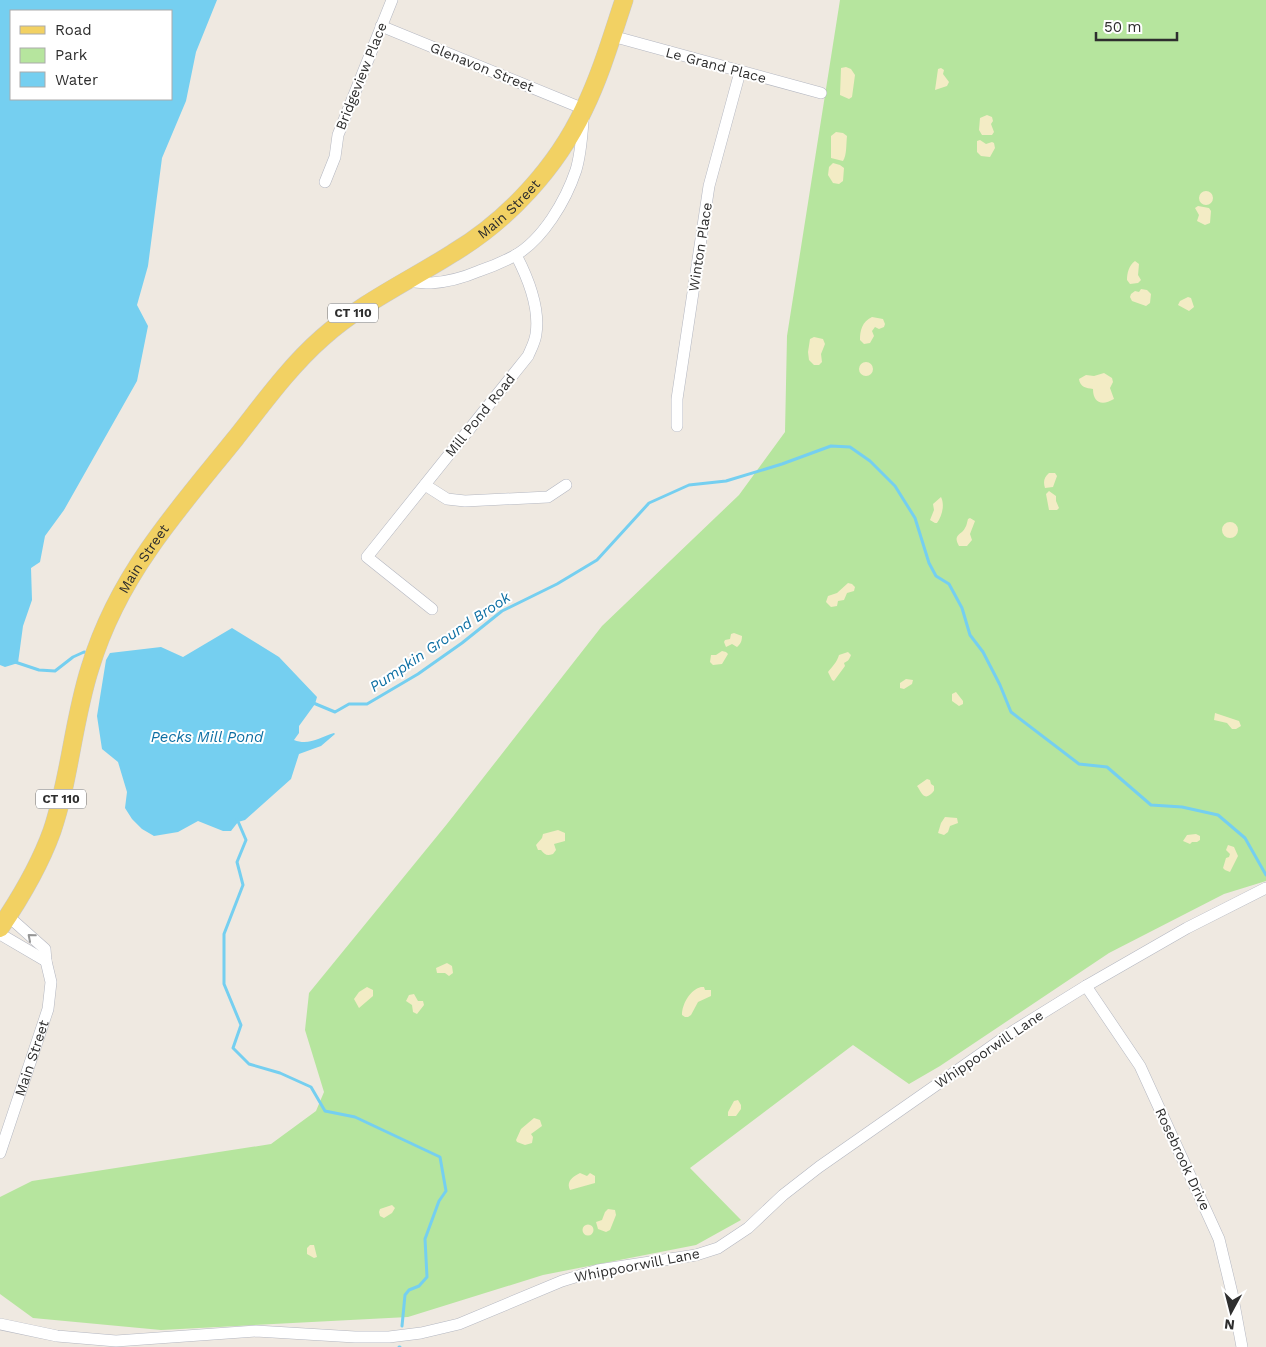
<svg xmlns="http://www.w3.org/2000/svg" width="1266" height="1347" viewBox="0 0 1266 1347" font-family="'Work Sans',sans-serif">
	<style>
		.green { fill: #b6e59e }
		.sand { fill: #f3ecc5 }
		.water { fill: #75cff0; fill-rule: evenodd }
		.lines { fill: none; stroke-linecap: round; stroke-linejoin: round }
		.stream { stroke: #75cff0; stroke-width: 3 }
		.street-casing { stroke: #b4b7c1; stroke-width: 12 }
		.primary-casing { stroke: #c9c9c9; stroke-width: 19 }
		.street { stroke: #fff; stroke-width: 11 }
		.primary { stroke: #f2d163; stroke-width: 18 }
		.oneway { stroke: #969696 }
		.labels { text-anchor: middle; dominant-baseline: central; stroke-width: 4; stroke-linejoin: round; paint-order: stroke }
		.shield { fill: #fff; stroke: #6d6d6d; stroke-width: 1 }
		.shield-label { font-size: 12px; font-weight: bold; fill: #2e2e2e }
		.street-label { font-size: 14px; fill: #2e2e2e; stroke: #fff }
		.water-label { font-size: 15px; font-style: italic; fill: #0d6fa3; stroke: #fff }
	</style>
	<rect width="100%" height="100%" fill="#efe9e1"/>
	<path class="green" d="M840,0h426v881l-42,13 -115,59 -169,113 -31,18 -56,-39 -163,123 51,52 -45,25 -153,30 -135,42 -247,13 -128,-12 -33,-24v-97l32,-16 239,-37 45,-33 8,-19 -19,-62 4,-37 138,-169 155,-198 137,-131 46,-63 2,-96z"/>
	<path class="sand" d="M846,67l5,2 4,6 -3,22 -3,2 -9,-4 1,-27z
		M941,68l3,2 -1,4 6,8 -2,4 -12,4 3,-21z
		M987,115l5,2 1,4 -2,3 3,8 -2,3h-10l-3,-5 1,-12z
		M836,132l7,1 4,3c-1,8 0,19 -4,25l-12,-3v-22z
		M980,140l6,4 6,-2 2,1 1,5 -5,9 -9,-1 -4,-4v-11z
		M833,163l7,2 4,3 -1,13 -4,3 -6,-1 -5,-8 1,-8z
		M1199 198a7 7 0 1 1 14 0a7 7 0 1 1-14 0Z
		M1198,206l11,2 2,3 -1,12 -5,2 -8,-4 2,-6 -4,-7z
		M1135,261l4,3 -1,11 3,5 -3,3 -8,1 -3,-4c0,-7 2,-15 8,-19z
		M1141,289l6,1 4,4 -1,9 -4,3 -14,-5 -2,-4 1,-3 4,-3 4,1z
		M1188,297l3,1 3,9 -5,4 -11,-6 2,-4z
		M872,317l11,2 2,5 -1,3 -5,2 -4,-2 -3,4 2,5 -4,7 -6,1 -4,-4c0,-10 2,-18 12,-23z
		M814,337l9,2 2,5 -4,10 1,8 -3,3h-5l-5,-5 -1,-8 2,-13z
		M859 369a7 7 0 1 1 14 0a7 7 0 1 1-14 0Z
		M1104,373l8,5 1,4 -3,6 4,11c-12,7 -21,4 -21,-10 -7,-1 -13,-2 -14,-10l7,-4 8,1z
		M1049,473h6l2,3 -4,11 -8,1c-2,-6 -1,-11 4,-15z
		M1049,491l7,5v5l3,7 -2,2h-8l-3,-16z
		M941,497c4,8 1,19 -4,26h-2l-5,-3 4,-10 -1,-6z
		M970,518l5,3 -5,13 2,6 -5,6h-8c-7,-12 3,-11 6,-18 2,-3 2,-6 3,-9z
		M1222 530a8 8 0 1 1 16 0a8 8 0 1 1-16 0Z
		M848,583l4,1 3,3 -1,4 -7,2 -3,7 -6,1 -1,5 -6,1 -5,-5 2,-6 9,-3z
		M734,633l8,3c0,4 -1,8 -5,11l-5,-3 -6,3 -2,-5 1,-2 5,-1 1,-5z
		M722,651l4,1 2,2 -6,10 -9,1 -3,-3 1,-7h5z
		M848,652l3,3c-2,5 -3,6 -7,8l1,3 -11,15 -2,-1 -4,-8c4,-5 9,-10 11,-17z
		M906,679l7,1 -1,4 -8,5 -4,-1v-5z
		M956,692l7,9v3l-4,2 -7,-5v-7z
		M1215,713l24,8 2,5 -5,3h-4l-5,-6 -13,-3z
		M927,779l3,1 1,4 3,2c0,5 1,4 -3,8 -8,7 -10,-3 -14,-8z
		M945,817l12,1 1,5 -8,3 -2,6 -4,3 -6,-2 3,-10z
		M558,830l7,3v8l-11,3 2,6 -3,4c-6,2 -8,1 -12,-4h-3l-2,-5 6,-7 1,-4z
		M1196,834l4,2v4l-3,2h-5l-2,2 -7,-3 4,-6z
		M1228,845l6,2 4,9 -8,16 -5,-2 -2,-2 3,-10 3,-1 1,-3 -4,-4z
		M447,963l5,3 1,7 -4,3 -4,-3h-8l-1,-5z
		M367,987l6,3v6l-14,12 -5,-9 5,-7z
		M701,987h3l1,3h6v6l-13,6 -7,13 -3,2h-3l-3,-2c0,-11 8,-25 19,-28z
		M414,994l4,7h5l1,4 -7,9 -4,-2 -1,-7 -6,-4 3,-6z
		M738,1100l3,5v4l-5,7h-8v-4l6,-11z
		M534,1118l6,2 2,6 -11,8 2,3 -1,6 -7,2 -8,-3 -1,-2 5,-11z
		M580,1173l7,3 3,-3 5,3v7l-25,7c-4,-8 2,-13 10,-17z
		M392,1205l3,3 -3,5 -8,5 -4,-2 -1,-4 1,-3z
		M608,1209l7,1 1,5 -6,15 -4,2 -8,-3 -2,-7 6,-2 3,-8z
		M582.5 1230a5.5 5.5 0 1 1 11 0a5.5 5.5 0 1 1-11 0Z
		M310,1245h4l3,12 -3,1 -7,-4v-6z"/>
	<path class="water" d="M0,0h217l-21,52 -10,49 -24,57 -14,108 -11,39 11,21 -11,55 -73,129 -19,26 -5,26 -9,6 1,32 -9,26 -5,37 -13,4 -5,-2zM171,11v88h-160v-88z
		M232,628l47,29 38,40 -2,7 -16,22v7l-5,7c15,6 26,-3 40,-7l1,1 -14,12 -22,8 -8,25 -46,41 -7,2 -7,9h-8l-25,-10 -20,11 -24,4 -12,-7 -10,-10 -7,-11 2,-16 -9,-30 -16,-13 -5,-33 9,-56 4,-7 51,-6 22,10z"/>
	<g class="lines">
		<path class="stream" d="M15,662l24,8 16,1 18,-14 11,-5 4,1
			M311,702l24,10 14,-8h18l51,-30 44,-31 40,-32 55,-27 40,-24 52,-57 40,-18 37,-4 56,-17 49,-18 19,1 20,14 25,25 20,32 14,45 7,13 13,8 13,24 8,27 13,17 17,33 11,27 68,52 28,3 44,38 31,2 36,8 27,23 21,37
			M237,819l9,21 -9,22 6,23 -19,49v50l17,41 -8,23 16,16 31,9 31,14 14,24 30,6 85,40 6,34 -7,10 -14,38 2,38 -8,9 -10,4 -4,5 -3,31
			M399,1347h1"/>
		<g class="street-casing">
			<g id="street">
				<path d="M381,26l203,83c-2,21 -2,41 -8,61 -10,30 -33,70 -62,86 -11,6 -23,11 -35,15 -14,6 -32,11 -48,12 -8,0 -16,-1 -23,-2"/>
				<path d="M612,36l209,57"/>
				<path d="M325,182l10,-25 3,-22 54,-135"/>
				<path d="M677,426v-27l32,-213 31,-114"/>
				<path d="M425,485l22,14 18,2 83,-4 18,-12"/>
				<path d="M432,609l-65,-52 161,-201c3,-7 7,-14 8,-22 4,-26 -8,-56 -20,-79"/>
				<path d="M0,934l46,27"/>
				<path d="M1086,986l54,80 79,173 13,54 10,54"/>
				<path id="s1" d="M0,1153l48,-144 3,-27 -5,-21 -1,-12 -37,-33"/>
				<path d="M0,1324l57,12 59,5 140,-10 99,6h34l32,-4 38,-9 103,-43 36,-11 98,-15 22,-7 30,-20 35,-33 36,-28 196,-137 71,-44 101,-58 79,-40"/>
			</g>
		</g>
		<g class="primary-casing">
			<g id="primary">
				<path id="s2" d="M0,928c21,-31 39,-61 52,-97 18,-53 21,-110 38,-163 13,-43 34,-83 59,-119 26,-38 57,-74 86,-110 27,-34 54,-72 87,-101 39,-35 87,-57 131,-85 55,-33 104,-86 131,-144 17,-35 28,-73 40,-109"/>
			</g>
		</g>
		<use href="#street" class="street"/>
		<use href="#primary" class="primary"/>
	</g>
	<defs><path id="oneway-chevron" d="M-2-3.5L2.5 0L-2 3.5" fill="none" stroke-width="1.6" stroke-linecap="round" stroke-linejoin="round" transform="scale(1.25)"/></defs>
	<use class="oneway" href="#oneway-chevron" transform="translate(31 937) rotate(-139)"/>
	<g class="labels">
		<g class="shield">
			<rect x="328" y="303.5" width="50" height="19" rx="4"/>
			<rect x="36" y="789.5" width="50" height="19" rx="4"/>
		</g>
		<g class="shield-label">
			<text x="353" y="313">CT 110</text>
			<text x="61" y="799">CT 110</text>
		</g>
		<g class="street-label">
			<text transform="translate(716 65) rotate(15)">Le Grand Place</text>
			<text transform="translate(482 67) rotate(22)">Glenavon Street</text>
			<text transform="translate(361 76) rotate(-68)">Bridgeview Place</text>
			<text stroke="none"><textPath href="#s2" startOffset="912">Main Street</textPath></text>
			<text transform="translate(700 247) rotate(-81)">Winton Place</text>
			<text transform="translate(480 415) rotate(-51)">Mill Pond Road</text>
			<text stroke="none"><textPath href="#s2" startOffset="400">Main Street</textPath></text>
			<text transform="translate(989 1049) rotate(-34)">Whippoorwill Lane</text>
			<text stroke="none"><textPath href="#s1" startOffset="100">Main Street</textPath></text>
			<text transform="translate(1183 1159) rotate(65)">Rosebrook Drive</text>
			<text transform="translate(637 1265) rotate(-11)">Whippoorwill Lane</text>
		</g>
		<g class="water-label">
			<text transform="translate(440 642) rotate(-34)">Pumpkin Ground Brook</text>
			<text x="207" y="737">Pecks Mill Pond</text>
		</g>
	</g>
	<rect x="10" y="10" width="162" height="90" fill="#ffffff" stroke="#ababab"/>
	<rect x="20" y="26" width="25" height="8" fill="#f2d163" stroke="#ababab"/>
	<text x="55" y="35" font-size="15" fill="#2e2e2e">Road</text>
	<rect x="20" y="48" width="25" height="15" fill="#b6e59e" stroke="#ababab"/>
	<text x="55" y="60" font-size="15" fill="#2e2e2e">Park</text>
	<rect x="20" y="72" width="25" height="15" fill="#75cff0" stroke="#ababab"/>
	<text x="55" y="85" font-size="15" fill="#2e2e2e">Water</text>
	<g transform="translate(1231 1312) rotate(187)" stroke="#ffffff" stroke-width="4" paint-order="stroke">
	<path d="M0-4L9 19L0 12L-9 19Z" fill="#2e2e2e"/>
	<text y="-8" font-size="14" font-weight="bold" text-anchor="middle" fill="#2e2e2e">N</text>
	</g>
	<path d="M1096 32v8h81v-8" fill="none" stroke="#2e2e2e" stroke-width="2.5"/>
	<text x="1104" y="32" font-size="15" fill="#2e2e2e" stroke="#ffffff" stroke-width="4" paint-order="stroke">50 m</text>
</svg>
